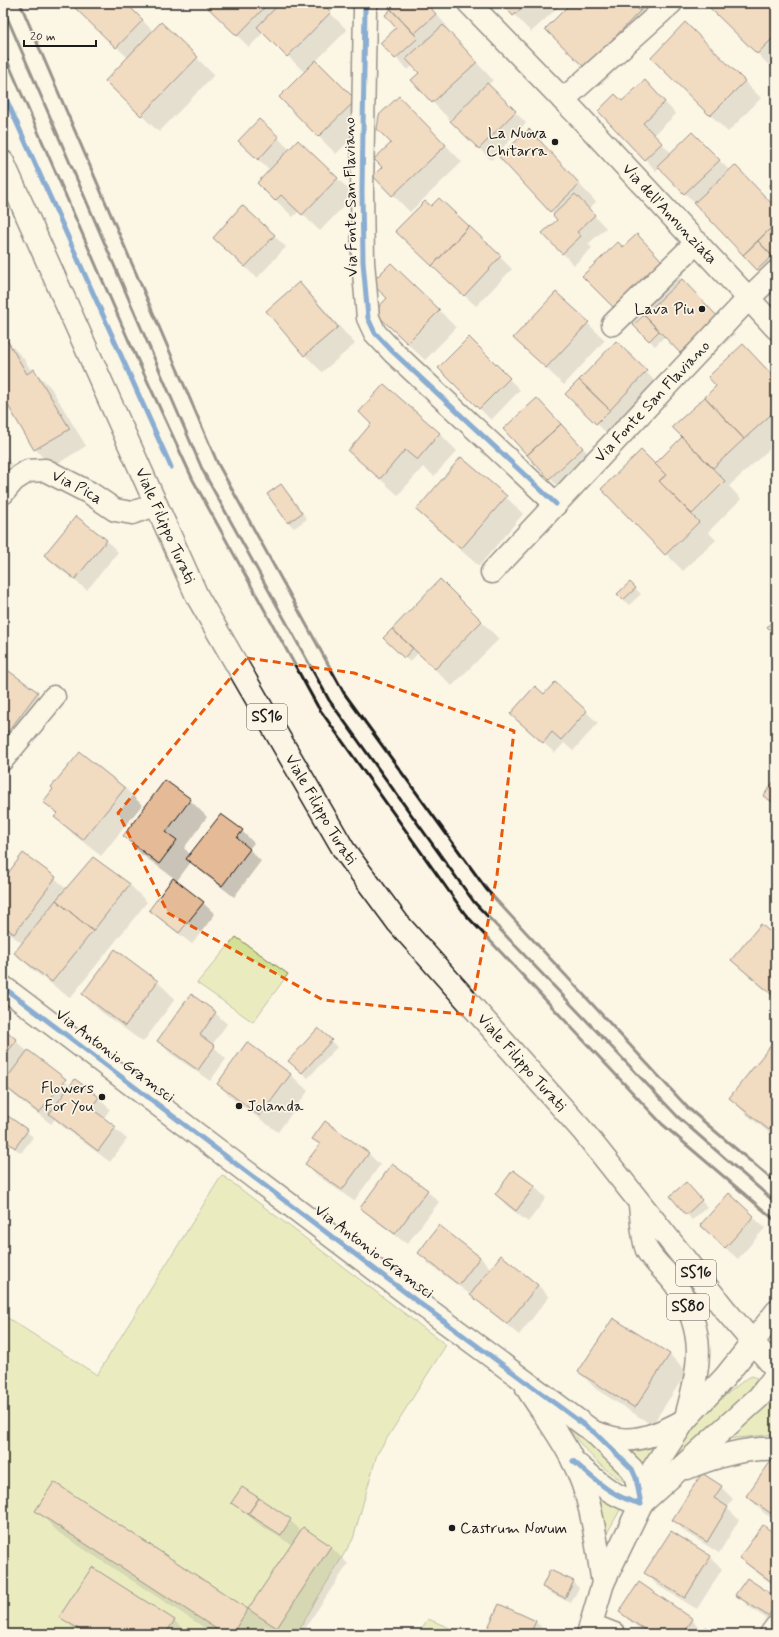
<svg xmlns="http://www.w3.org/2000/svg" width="779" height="1637" viewBox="0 0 779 1637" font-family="Mynerve,sans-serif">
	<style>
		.green { fill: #d4e093; stroke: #787e58 }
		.shadow { fill: #0003 }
		.building { fill: #e5ba96; stroke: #1c1c1c }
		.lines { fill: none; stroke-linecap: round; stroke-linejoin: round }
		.minor-casing { stroke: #1c1c1c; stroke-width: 25 }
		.major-casing { stroke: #1c1c1c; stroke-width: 25 }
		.minor { stroke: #fcf5e5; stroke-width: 22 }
		.major { stroke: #fcf5e5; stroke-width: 22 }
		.rail { stroke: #1c1c1c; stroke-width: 3 }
		.cycleway-casing { stroke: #fcf5e5; stroke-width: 8 }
		.cycleway { stroke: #0057b8; stroke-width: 5 }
		.marked { fill: none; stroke: #e8590c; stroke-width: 3; stroke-dasharray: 8 5; stroke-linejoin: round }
		.poi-dot { fill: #1c1c1c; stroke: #fcf5e5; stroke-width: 1.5 }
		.labels { text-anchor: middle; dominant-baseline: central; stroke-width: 3.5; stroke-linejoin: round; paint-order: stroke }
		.shield { fill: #fcf5e5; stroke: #5f5d58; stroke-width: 1 }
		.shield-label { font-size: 15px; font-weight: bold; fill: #1c1c1c }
		.poi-label { font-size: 16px; fill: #1c1c1c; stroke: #fcf5e5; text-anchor: end }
		.street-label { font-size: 16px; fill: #1c1c1c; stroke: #fcf5e5 }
	</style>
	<rect width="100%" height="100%" fill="#fcf5e5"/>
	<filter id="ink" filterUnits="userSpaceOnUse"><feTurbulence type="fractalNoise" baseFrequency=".025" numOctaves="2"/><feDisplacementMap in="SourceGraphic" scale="8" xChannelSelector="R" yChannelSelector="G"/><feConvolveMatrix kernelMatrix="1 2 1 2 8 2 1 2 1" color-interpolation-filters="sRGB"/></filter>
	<g filter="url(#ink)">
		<path class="green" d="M236,937l52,37 -35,48 -56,-39z
			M222,1175l224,170 -69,109 -24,85 -57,95h-293v-319l94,60z
			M752,1376l5,2v6l-92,84c20,-31 42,-59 72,-82 5,-4 10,-8 15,-10z
			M776,1393v41l-49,5z
			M561,1418l50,39 19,27c-27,-10 -53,-43 -69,-66z
			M665,1437l-21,33 -21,-22z
			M598,1485l27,16 -19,34z
			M428,1619l36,15h-46z"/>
		<path class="shadow" d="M72,3h53l29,29 7,-9 53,52 -55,57 -36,-34 5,-40z
			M207,3h113l27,27 -31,31 56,57 -36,36 -56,-57 25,-24 -41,-41 -15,15 -32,-31z
			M387,3h39l21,23 -3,2 49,52 -5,5 38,38 -35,37 -39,-39 7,-7 -1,-1 -8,7 -38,-39 8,-8 -7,-8 -5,5 -12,-12 2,-30 -6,-19z
			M503,3h60l-32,29z
			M573,3h98l-14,25 -55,56 -55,-55z
			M714,3h55l7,7 -1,61 -65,-64z
			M669,75l75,6 17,17 -33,34z
			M656,93l20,21 -22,21 17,18 21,-20 38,38 46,38v54l-13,12 -103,-108 -4,4 -11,-12 -23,-57z
			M416,114l46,48 -52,50 -36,-36 10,-9 8,-24z
			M529,131l67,71 -8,7 18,19 -18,16 4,4 -18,17 -30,-31 15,-14 -8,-9z
			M278,138l12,12 47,28 17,17 -34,36 -21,-20 -6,6 -35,-34 12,-12 -19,-18z
			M242,207l44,40 -29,31 -31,-28z
			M623,248l31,4 81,82 -37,35 -33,-33 -10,10 -20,-21 16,-15 -2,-2 -18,17 -17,-17z
			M500,257l12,12 -36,37 -26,-24z
			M299,283l17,17 39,44 -33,28 -17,-17 -38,-44z
			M556,293l49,47 -41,45 -50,-47z
			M439,310l17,18 -31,32 -33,-31z
			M3,320l5,8 -5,3z
			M469,339l51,51 -29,30 -51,-52z
			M7,341l17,18 8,13 2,-2 17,18 35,58 -34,21 -17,-18 -32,-54v-51z
			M616,343l42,41 -49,51 -31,-29z
			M776,379v64l-47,43 12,13 -33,33 8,8 -33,31 -80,-82 52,-24 29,-28z
			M384,385l56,49 17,17 -23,25 -11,-9 -25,28 -49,-44 23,-27z
			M549,411l45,49 -33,30 -11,-12z
			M3,453l9,12 -9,7z
			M281,485l26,34 -13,9 -6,-6z
			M506,497l17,17 -44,52 -45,-39 -17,-17z
			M106,540l12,12 -31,38 -30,-23 -11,-12z
			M440,581l59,58 -47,47 -34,-33 -8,9 -20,-18z
			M630,583l11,11 -12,11 -11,-11z
			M3,674l34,19 11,12 -45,59z
			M556,684l42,39 -25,28 -9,-8 -9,10 -32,-28 21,-29z
			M80,753l45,35 17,17 -41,51 -28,-22 -17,-17 2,-2 -13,-13z
			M776,780v27l-11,-11z
			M190,800l17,17 -23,31 7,7 51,-24 12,12 -5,6 12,12 -27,36 -35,-27 -8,-8 -15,20 27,21 12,11 -23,30 -30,-23 -12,-11 24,-32 -33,-24 -17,-18z
			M23,855l32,23 12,12 26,-31 37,26 17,17 -77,96 -37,-28 -18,-17 8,-9 -20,-16v-50l2,1z
			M776,938v61l-26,-22 -17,-17z
			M116,951l42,31 17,17 -32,43 -43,-31 -17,-17z
			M215,1013l12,11 -15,21 14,14 -16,22 -40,-28 -11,-12z
			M318,1029l19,18 -29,31 -13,-12z
			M3,1030l25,22 43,34 27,12 12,11 -7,10 24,20 -17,23 -48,-36 -7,-7 -4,5 -36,-28 -12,-12z
			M776,1041v97l-29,-23 -17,-17z
			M290,1074l18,17 -30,41 -43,-31 -17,-17z
			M8,1117l25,20 -12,16 -18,-13v-16z
			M314,1139l54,14 12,12 -26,36 -36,-25 -12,-12 14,-19z
			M514,1171l21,16 11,11 -18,24 -21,-16 -11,-12z
			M691,1189l16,18 -15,13 -5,-6z
			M427,1191l12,11 -32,42 -34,-25 -12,-11z
			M753,1217l12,11 -27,31 -25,-22z
			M419,1253l61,4 11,12 47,16 11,12 -30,38 -36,-29 -12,-11 -41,-30z
			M614,1319l56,36 17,17 -35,53 -56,-36 -17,-17z
			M776,1466v55l-12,-8 -17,-17z
			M54,1484l195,127 43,-66 -31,-19 -28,-23 57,17 11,11 2,-2 28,18 17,17 -47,70h-22l-16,-10 7,8 -1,2h-55l-155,-101 -22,-22z
			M721,1487l12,12 -6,9 12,12 -20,33 -34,-21 -11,-12z
			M671,1532l40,25 11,12 -25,40 -40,-24 -11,-12z
			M776,1536v51l-24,-18 -12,-11z
			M573,1582l6,6 -8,15 -23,-11 -5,-5z
			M737,1594l39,4v27l-28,-19z
			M499,1605l37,17 12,12h-62z
			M620,1612l72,8 12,12 10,2h-67l-15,-11z
			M61,1616l113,4 14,14h-109z"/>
		<path class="building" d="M70,3h56l17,17 -27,28z
			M205,3h64l-32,33 -33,-32z
			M280,3h42l9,9 -44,45 -30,-30z
			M385,3h41l10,11 -22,20z
			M502,3h25l-14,13z
			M571,3h62l7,8 -55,57 -40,-39z
			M633,3h15l-8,8z
			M712,3h58l6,6v26l-19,19 -48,-47z
			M391,9l27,29 -23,21 -15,-16 16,-15 -11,-13z
			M161,22l37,35 -57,59 -36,-35z
			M685,22l60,59 -35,35 -59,-58z
			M443,25l34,37 -45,41 -21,-23 8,-7 -13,-14z
			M316,60l40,40 -38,37 -39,-40z
			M645,80l20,22 -22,21 19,20 -18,17 -46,-49 17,-17 7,7z
			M487,83l29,28 -37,38 -29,-28z
			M399,96l47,49 -54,51 -19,-20 9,-9 -8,-8 17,-16 -14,-14 2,-14z
			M259,119l20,18 -21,23 -20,-19z
			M529,129l51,55 -30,28 -51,-55z
			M692,132l28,28 -36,34 -27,-28z
			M298,140l40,38 -36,37 -21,-20 -6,6 -18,-18z
			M735,165l41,43v15l-33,32 -49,-52z
			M776,180v13l-7,-7z
			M575,194l20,21 -18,17 4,4 -19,18 -20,-21 15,-13 -4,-5z
			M439,198l30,28 -37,40 -37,-35 30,-30 6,5z
			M242,205l33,30 -30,32 -32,-29z
			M776,223v35l-1,1 -17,-18z
			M469,226l32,30 -37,40 -32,-30z
			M637,234l26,28 -49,46 -32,-32 36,-34 5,5z
			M758,241l14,15 -15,14 -14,-15z
			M391,263l49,47 -33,33 -33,-31 13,-14 -16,-15z
			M682,279l36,38 -38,36 -36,-38z
			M299,282l39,45 -34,29 -38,-45z
			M556,292l33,30 -43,46 -33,-30z
			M644,315l15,16 -10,10 -16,-16z
			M469,337l41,41 -31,31 -41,-41z
			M7,340l20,34 7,-5 36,60 -36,21 -31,-53v-54z
			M616,341l31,30 -37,39 -31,-30z
			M743,344l33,35v31l-32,29 -39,-42 11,-11 -8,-9z
			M579,380l31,30 -14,14 -31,-30z
			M384,384l56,49 -23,27 -12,-10 -25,29 -32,-28 23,-27 -12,-12z
			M705,397l39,42 -31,29 -41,-41z
			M537,398l24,26 -34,31 -24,-26z
			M561,424l22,24 -34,31 -22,-24z
			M682,437l43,44 -33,33 -33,-33 7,-6 -11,-11z
			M641,450l25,25 -7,6 40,41 -34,33 -64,-66z
			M461,457l46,39 -46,53 -45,-39z
			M281,484l21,29 -14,10 -21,-29z
			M76,516l31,24 -32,39 -31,-24z
			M440,579l42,42 -47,48 -43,-40z
			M630,582l6,6 -13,12 -6,-6z
			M776,617v17l-9,-7z
			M392,629l21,19 -9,10 -21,-20z
			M6,669l32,23 -30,40 -5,-4v-56z
			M555,682l32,29 -26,29 -9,-8 -9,11 -33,-29 25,-28 9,8z
			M80,752l45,36 -42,52 -29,-23 4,-4 -15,-11 10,-13 -2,-2z
			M776,779v25l-13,-8z
			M165,780l26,19 -25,33 11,8 -18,24 -36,-28z
			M221,814l22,16 -6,8 13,11 -28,37 -36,-27z
			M23,853l33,24 -42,57 -11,-9v-45z
			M93,857l37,27 -37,47 -37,-31z
			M173,878l31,24 -25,31 -30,-23z
			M56,900l37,31 -41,51 -38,-29z
			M761,924l15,13v61l-45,-38z
			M115,949l43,32 -33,45 -43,-32z
			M191,994l25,18 -16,23 15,11 -17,24 -41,-29z
			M3,1028l14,12 -14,17z
			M318,1028l14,12 -30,33 -14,-12z
			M776,1039v82l-7,9 -40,-32z
			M247,1042l44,32 -31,42 -43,-32z
			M28,1050l38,29 -27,34 -36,-28v-2z
			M75,1079l24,18 -8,11 25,19 -18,24 -49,-37z
			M8,1116l20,14 -13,18 -12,-9v-16z
			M325,1121l44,32 -27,37 -37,-26 15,-20 -8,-5z
			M392,1164l36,26 -33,44 -35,-26z
			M513,1170l22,16 -19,25 -21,-17z
			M686,1182l16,18 -16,15 -16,-19z
			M729,1193l25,23 -29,32 -25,-23z
			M439,1225l41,32 -21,28 -41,-32z
			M501,1255l37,30 -31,39 -37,-29z
			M613,1318l57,36 -35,54 -57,-36z
			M771,1461l5,4v52l-30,-21z
			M702,1473l20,13 -8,12 14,9 -21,35 -35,-22z
			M54,1482l194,127 -16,25h-8l-189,-123z
			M242,1487l17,11 -11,16 -17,-11z
			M259,1498l32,21 -10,16 -33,-21z
			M763,1525l13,10v50l-37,-27z
			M303,1527l28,19 -54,82 -29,-19z
			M671,1531l40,25 -26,42 -41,-25z
			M92,1567l83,53 -10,14h-78l-28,-17z
			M550,1570l24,11 -9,17 -23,-11z
			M747,1578l29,19v7l-8,12 -33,-21z
			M639,1582l54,37 -10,15h-32l-32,-22z
			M499,1604l37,17 -6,13h-45z
			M706,1627l10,7h-15z"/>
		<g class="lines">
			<g class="minor-casing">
				<g id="minor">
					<path d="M367,3l-2,5 -3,182 1,72 5,56 7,15 18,19 163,152"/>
					<path id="s1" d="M469,3l107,110 200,215"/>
					<path d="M563,100l108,-97"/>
					<path d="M613,324l84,-82"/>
					<path id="s2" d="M3,493l11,-13 14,-9 17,-1 45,23 25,17 17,3 23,-8"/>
					<path id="s3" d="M492,572l256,-273 28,-27"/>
					<path d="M3,759l51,-62"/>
					<path d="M3,987l415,315 177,131 37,36 4,9 5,26c-31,-8 -44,-23 -68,-43"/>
					<path d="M753,1342l23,-30"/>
					<path d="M527,1388c15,24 34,48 46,73 19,37 23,81 30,122"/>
					<path d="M595,1433c8,2 16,5 25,6 21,3 47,-9 65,-19"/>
					<path d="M591,1625l23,9"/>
					<path d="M771,1634l5,-7"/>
				</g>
			</g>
			<g class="major-casing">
				<g id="major">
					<path id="s4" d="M3,162l194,434 147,254 54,73 185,208 143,180 50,58"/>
					<path d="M640,1205c1,9 3,38 7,45 7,13 21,23 29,35 31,49 24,80 10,132"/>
					<path d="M687,1468c27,-11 59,-21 89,-19"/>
					<path d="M642,1503l117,-106 17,-22"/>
					<path d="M588,1634l15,-51 38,-79 12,-35 32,-49 40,-43 28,-35"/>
				</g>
			</g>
			<use href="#minor" class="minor"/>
			<use href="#major" class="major"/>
			<path class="rail" d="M20,3l198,461 126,229 143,197 201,218 88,75
				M3,8l200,463 126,229 145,202 204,215 98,86
				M3,51l125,288 65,141 125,227 147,207 197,210 114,97"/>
			<g class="cycleway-casing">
				<path id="cycleway" d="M367,3l-2,5 -3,182 1,72 5,56 7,15 18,19 163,152
					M3,92l168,375
					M3,987l415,315 177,131 37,36 4,9 5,26c-31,-8 -44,-23 -68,-43"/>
			</g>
			<use href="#cycleway" class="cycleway"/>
		</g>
	</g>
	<path d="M0 0H779V1637H0ZM247,658l107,15 160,58 -17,144 -27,140 -147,-15 -155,-87 -50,-100z" fill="#fcf5e5" fill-opacity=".55" fill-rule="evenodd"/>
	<path class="marked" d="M247,658l107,15 160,58 -17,144 -27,140 -147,-15 -155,-87 -50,-100z"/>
	<g class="poi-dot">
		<circle cx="555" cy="142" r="4"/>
		<circle cx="702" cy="309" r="4"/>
		<circle cx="102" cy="1097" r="4"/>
		<circle cx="239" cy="1106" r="4"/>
		<circle cx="452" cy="1528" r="4"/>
	</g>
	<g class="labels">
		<g class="shield">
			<rect x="247" y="704" width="40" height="26" rx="3"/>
			<rect x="676" y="1260" width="40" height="26" rx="3"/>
			<rect x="667" y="1294" width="42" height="26" rx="3"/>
		</g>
		<g class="shield-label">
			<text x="267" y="717">SS16</text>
			<text x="696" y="1273">SS16</text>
			<text x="688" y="1307">SS80</text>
		</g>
		<g class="poi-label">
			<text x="547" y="133">La Nuova<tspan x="547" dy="18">Chitarra</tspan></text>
			<text x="694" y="309">Lava Piu</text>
			<text x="94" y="1088">Flowers<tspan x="94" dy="18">For You</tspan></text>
			<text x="247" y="1106" text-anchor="start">Jolanda</text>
			<text x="460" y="1528" text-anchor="start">Castrum Novum</text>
		</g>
		<g class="street-label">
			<text transform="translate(351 197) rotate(-91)">Via Fonte San Flaviano</text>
			<text stroke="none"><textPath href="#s1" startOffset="291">Via dell'Annunziata</textPath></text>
			<text stroke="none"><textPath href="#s3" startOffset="234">Via Fonte San Flaviano</textPath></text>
			<text stroke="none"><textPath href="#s2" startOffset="87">Via Pica</textPath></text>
			<text stroke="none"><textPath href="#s4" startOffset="398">Viale Filippo Turati</textPath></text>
			<text stroke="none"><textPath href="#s4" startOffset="722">Viale Filippo Turati</textPath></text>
			<text transform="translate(115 1056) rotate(37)">Via Antonio Gramsci</text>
			<text stroke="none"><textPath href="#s4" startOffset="1046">Viale Filippo Turati</textPath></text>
			<text transform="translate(374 1252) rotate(37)">Via Antonio Gramsci</text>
		</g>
	</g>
	<rect width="779" height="1637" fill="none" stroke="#fcf5e5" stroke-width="16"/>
	<rect x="8" y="8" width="763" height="1621" fill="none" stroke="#1c1c1c" stroke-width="1.5" filter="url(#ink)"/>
	<path d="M24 40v6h72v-6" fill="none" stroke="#1c1c1c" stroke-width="2"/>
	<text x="30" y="40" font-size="12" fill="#1c1c1c" stroke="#fcf5e5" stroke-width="3" paint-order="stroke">20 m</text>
</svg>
